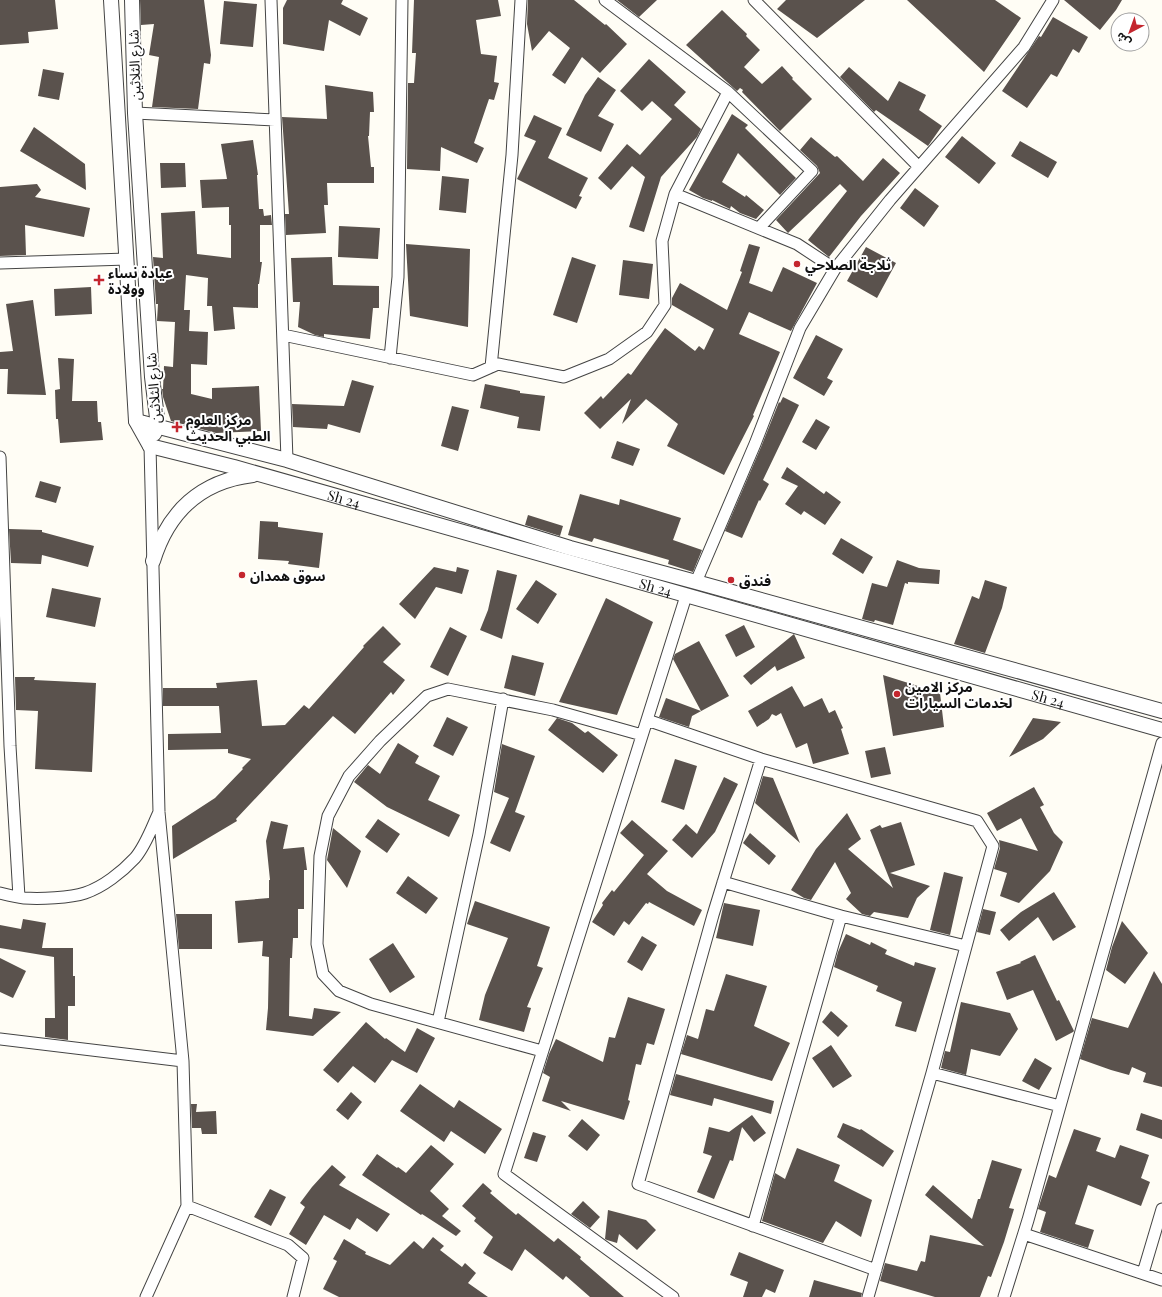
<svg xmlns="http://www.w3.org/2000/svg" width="1162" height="1297" viewBox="0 0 1162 1297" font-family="'Playfair Display','Noto Sans Arabic',serif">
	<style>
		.building { fill: #5a524d }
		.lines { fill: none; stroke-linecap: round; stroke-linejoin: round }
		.minor-casing { stroke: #444; stroke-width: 13 }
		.tertiary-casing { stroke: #444; stroke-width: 16 }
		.minor { stroke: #fff; stroke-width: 11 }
		.tertiary { stroke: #fff; stroke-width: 14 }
		.poi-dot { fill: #c4262e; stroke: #fff; stroke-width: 1.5 }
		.labels { text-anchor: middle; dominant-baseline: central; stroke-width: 4; stroke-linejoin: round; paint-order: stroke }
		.street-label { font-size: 14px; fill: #111; stroke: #fff }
		.poi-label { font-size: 14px; font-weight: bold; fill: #111; stroke: #fff; text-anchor: start }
	</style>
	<rect width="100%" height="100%" fill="#fffdf5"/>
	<path class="building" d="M0,0h55l3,29 -30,3 1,11 -29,2z
		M140,0h64l7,55 -1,9 -6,-1 -6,46 -46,-2 7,-50 -10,-2 5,-31 -13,1z
		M287,0h56l-2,4 27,14 -8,18 -31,-16 -5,31 -41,-7v-36z
		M414,0h84l3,16 -25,4 5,34 16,2 -3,26 5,1 -5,17 -5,-1 -15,44 10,5 -7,15 -36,-16 -1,24 -33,-2 1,-86h6l2,-30h-4z
		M528,0h46l31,25 1,-1 21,20 -27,29 -18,-16 -17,27 -13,-9 18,-27 -21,-17 -17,20 -5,-27z
		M617,0h40l-18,17z
		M786,0h79l-48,38 -40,-29z
		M907,0h88l26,18 -37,54z
		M1064,0h58l-6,10 -16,20z
		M224,1l33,3 -4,43 -33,-3z
		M722,10l25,24 -1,2 14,14 -16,17 18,17 20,-18 11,12 -1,1 20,20 -32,32 -38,-39 1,-2 -3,-2 -3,3 -51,-46z
		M1053,17l35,20 -9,16 -6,-4 -16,28 -6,-3 -24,34 -25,-17 37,-55 2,1z
		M649,59l37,33 -12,13 27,24 -4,8 -36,40 -17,55 -15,-5 16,-50 -13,-11 -21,24 -13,-12 29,-34 13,11 32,-36 -20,-18 -10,10 -22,-20z
		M849,67l39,34 11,-20 27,14 -7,15 23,16 -14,20 -52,-36 -2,2 -34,-35z
		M43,69l21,4 -5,27 -21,-4z
		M598,77l18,13 -18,26 16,8 -13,28 -35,-17 19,-40z
		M325,85l48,7 1,20h-4l-1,24h-1l3,31h3v16h-47l1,22h-4l2,28 -40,2 -1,-21h4l-7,-97 45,2z
		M732,114l16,11 -3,3 51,50 -16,17 -42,-42 -16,29 23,15 1,-2 18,15 -8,9 -16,-6 -9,-7 -1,3 -18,-9v1l-9,-3 -14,-8z
		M534,115l28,13 -14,30 40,20 -9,18 3,1 -6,12 -59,-30 19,-38 -12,-5z
		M34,127l51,37 1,26 -66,-39z
		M962,136l34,27 -17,21 -34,-27z
		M811,137l24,20 2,-1 26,25 20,-23 17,15 -39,43 -32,41 -21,-17 39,-49 -7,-7 -52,49 -12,-13 44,-47 -3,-7 -17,-16z
		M253,140l5,35h-1l2,34h4l1,7 7,-1 1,10h-12v37h2l-3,22h-1v24l-25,-1 2,22 -21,2 -2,-25h-5l1,-28 -22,-3 -2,35h6l-1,21 19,1 -1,33 -16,-1v30l21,5v-11l47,-2 2,45 -45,2 -45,-12 -8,-24 -1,-8h1l1,-23 9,1 2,-45 -18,-1 1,-17h-2l-3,-47 10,1 -2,-45 34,-2 2,43 34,4v-33h-2v-18l-27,1 -2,-28 27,-1 -6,-35z
		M1020,141l37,21 -9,16 -37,-22z
		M160,163h25l1,24 -25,1z
		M442,176l27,3 -3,34 -27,-3z
		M37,184l4,6 -6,7 55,11 -6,29 -59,-12 1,30 -26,1v-69z
		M915,188l24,18 -15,21 -24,-19z
		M339,226l41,2 -2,31 -40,-2z
		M406,244l64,5 -2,78 -58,-11z
		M749,244l11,3 -11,36 23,9 11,-25 34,16 -26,48 -42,-19 -10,22 41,18 -27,63 1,1 -30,59 -57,-29 11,-22 -32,-25 -24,25 9,-25 -31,30 -16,-16 17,-17 2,3 25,-26 3,2 34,-47 30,23 4,-5 5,4 10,-21 -42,-24v-7l8,-15 47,27 15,-38 -2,-1z
		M866,247l30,16 -19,35 -30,-17z
		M332,257l1,28 46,1v22h-6l-3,31 -46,-5v3l-9,-2 -17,-8 2,-25h-7l-2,-44z
		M572,257l24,8 -19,58 -24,-8z
		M623,260l30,4 -4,35 -30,-4z
		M91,287l1,27 -37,2 -1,-27z
		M33,300l13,95 -39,-1 1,-25h-8v-17l13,-1 -7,-47z
		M816,335l27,14 -16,29 6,3 -9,15 -31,-18z
		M58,358l16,1 -2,42h25l1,21h3l2,18 -43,3 -2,-24h-2l-1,-29 5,-1z
		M352,380l22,6 -14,47 -32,-9 -1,5 -34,-2 -1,-23 52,2z
		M485,384l35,7v2l25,3 -5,35 -23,-3 2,-11 -39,-9z
		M783,397l16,8 -36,75 6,4 -9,17 -1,-1 -17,38 -17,-7 36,-84 18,-45 1,1z
		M452,406l17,4 -11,41 -17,-5z
		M816,419l14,8 -14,23 -14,-8z
		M617,441l23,8 -7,17 -22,-8z
		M787,467l37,27 2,-3 15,11 -16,23 -21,-14 -3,4 -16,-11 13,-18 -17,-8z
		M40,481l21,6 -5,16 -21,-6z
		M580,494l39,11 1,-6 61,19 -8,22 29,10 -9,22 -25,-8 1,-4 -75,-22 -2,4 -24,-7z
		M528,515l35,11 -3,10 -35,-11z
		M260,521l18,1v5l45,6 -4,35 -31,-4 1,-3 -31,-2z
		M9,529l33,1v2l52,14 -6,21 -46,-12 -1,9 -30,-1z
		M841,538l32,19 -10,17 -31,-20z
		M897,560l22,8 21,2 -1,14 -31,-2v2l-3,-1 -12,42 -18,-5 -1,2 -12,-3 10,-36 15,4z
		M434,567l22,5 1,-5 12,3 -7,24 -26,-7 -21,32 -16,-15z
		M497,570l20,5 -15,64 -22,-9 8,-20z
		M536,580l21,14 -19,30 -22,-15z
		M985,580l22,7 -5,21 -17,45 -31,-9 18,-48 7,3z
		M52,588l49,10 -6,29 -49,-10z
		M606,598l47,24 -36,93 -58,-13z
		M744,625l11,22 -19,10 -11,-22z
		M383,626l18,18 -18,18 22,18 -12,15 -2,-3 -36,42 -22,-18 -97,103 1,2 -64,38 -1,-33 43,-28 28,-29 -1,-1 9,-9 -23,-6v-4l-60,1v-16l53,-1 -2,-27h-56v-18h54l-1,-5 41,-3 5,46 23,-1 19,-20 5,4 55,-62 -1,-1z
		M450,627l17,9 -19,40 -18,-9z
		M794,634l11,24 -28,13 -2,-5 -24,19 -8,-9z
		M699,641l30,55 -37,20 -3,11 -30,-10 7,-19 35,13 -28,-52 2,-5z
		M512,655l32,8 -9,33 -31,-8z
		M883,675l57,18 4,34 -51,9z
		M15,677h20l-1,3 62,3 -4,89 -57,-3 3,-58 -22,-1z
		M792,686l12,21 18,-9 7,15 6,-3 8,18 -2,1 8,25 -36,10 -6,-21 -11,5 -15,-35 -5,3 -4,-2 -3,5 -12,8 -9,-16z
		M447,717l21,10 -15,29 -20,-10z
		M557,718l15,5 13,10 3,-2 30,24 -15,18 -55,-43z
		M1033,718l28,4 -18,17 -34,18z
		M398,743l21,13 -4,7 25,13 -12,24 32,15 -11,22 -62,-30 -33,-25 14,-17 12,9z
		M502,744l33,12 -20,56 10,4 -15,36 -20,-9 19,-45 -15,-6z
		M885,747l6,27 -20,4 -6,-27z
		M675,759l22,7 -13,44 -23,-8z
		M763,776l10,2 27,65 -45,-40z
		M724,777l14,7 -23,48 -23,26 -20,-18 14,-16 11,10z
		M1034,787l10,18 -4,2 14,26 9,9 -13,29 -31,32 -19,-7 7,-23 -13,-4 6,-21 -1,-8 39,11 -17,-33 -24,13 -10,-18z
		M847,813l14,26 -13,10 45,39 -23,-58 10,-5 2,3 19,-6 14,43 -25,8 40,13 -13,12 -9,20 -34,-6 -4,4 -8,-2 -16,-15 5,-6 -16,-31 -24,38 -7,-2 -13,-8 25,-41z
		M378,819l22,15 -13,19 -22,-16z
		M632,820l36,31 -21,23 20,17 35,19 -8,16 -45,-24 -1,2 -2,-1 -17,22 -5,-4 -10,15 -22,-14 11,-17 -1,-2 10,-13 2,2 30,-37 -24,-22z
		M271,821l17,4 -5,24 21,-2 3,23h-3v39h-6v29h-5l-1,20h-2l-1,58 23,3 2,-11 27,4 -28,24 -47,-6 2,-22 1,-51 -7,-1 1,-15 -25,2 -3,-42 34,-3v-18h1l-4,-39z
		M333,828l28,23 -14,37 -20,-28z
		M750,833l26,23 -7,9 -26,-22z
		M944,872l19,5 -13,58 -20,-5z
		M408,876l30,22 -12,16 -30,-21z
		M1054,892l22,35 -23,14 -15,-24 -29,24 -9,-11 21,-18z
		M475,901l75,26 -13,39 6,2 -16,39 4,1 -7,24 -45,-12 6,-25 23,-57 -41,-14z
		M724,903l36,7 -7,36 -37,-8z
		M983,909l13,3 -6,23 -13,-3z
		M176,914h36v35h-33z
		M23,919l23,4 -4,25h31v28h2v30h-7v34l-23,-3v-19h10l-1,-61 -54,-9v-23l21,4z
		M1122,921l26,32 -23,31 -19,-14 6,-23z
		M846,934l24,11 1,-3 16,8 -2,4 29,12 1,-4 21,6 -20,64 -21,-6 7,-24 -26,-11 2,-5 -44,-19 4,-15z
		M642,936l15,9 -15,26 -15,-9z
		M393,943l22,34 -25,16 -21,-34z
		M1035,955l22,46 2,-1 15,31 -1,1 -17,9 -23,-51 -26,10 -11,-28 25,-9 -1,-1z
		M0,958l26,13 -13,27 -13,-6z
		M1154,971l8,13v103l-19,-5 3,-9 -14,-6 -3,8 -18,-5 -31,-11 12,-41 36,10z
		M726,974l41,12 -13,40 36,17 -18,38 -91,-27 6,-19 11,4 8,-30 8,2z
		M628,997l37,12 -11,36 -7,-2 -6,22 -5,-1 -8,36 2,1 -6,19 -63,-19 10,10 -29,-10 8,-24 -7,-4 6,-19 7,-15 47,23 6,-25 6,1z
		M961,1002l49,11 8,16 -18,27 -29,-7 -5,26 -25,-7 4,-17 5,1z
		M831,1011l17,15 -10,11 -16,-15z
		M366,1022l19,17 1,-1 19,14 12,-24 18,10 -18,35 -25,-13 -17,23 -22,-17 -15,17 -15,-13z
		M831,1045l21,31 -19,12 -21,-30z
		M1035,1058l17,10 -13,22 -17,-9z
		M676,1074l98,27 -3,13 -57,-16 -2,8 -42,-11z
		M420,1084l34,24 5,-8 43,29 -17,25 -34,-23 -7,11 -44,-31z
		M351,1092l11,10 -14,18 -12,-10z
		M191,1104h6l-1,8 20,-1 1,23h-15l-1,-6h-9z
		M1141,1113l21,7v19l-26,-9z
		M752,1115l14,18 -12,9 -12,-15 -9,34 -3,-1 -16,39 -17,-7 15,-36 -9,-3 6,-26 20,5z
		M582,1119l18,16 -13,16 -19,-15z
		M843,1123l17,7 1,-1 33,22 -11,16 -46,-30z
		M1074,1129l27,9 -5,13 19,7 5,-13 29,10 -8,23 9,4 -9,24 -53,-21 -13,39 19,6 -6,18 -48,-16 6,-20 -8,-3 11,-34 7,3z
		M533,1132l13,4 -9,26 -13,-4z
		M431,1145l23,19 -24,27 19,18 -7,7 19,15 -5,5 -34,-22 -1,1 -59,-40 15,-21 20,14 1,-1 8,6z
		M797,1148l43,17 -6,16 38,19 -11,37 -25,-16 -13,22 -61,-22 13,-48 10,6z
		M992,1160l30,9 -13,39 5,1 -10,33 -13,35 -3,-1 -8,21h-45l-55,-16 5,-18 32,8 4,-10 4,1 5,-27 54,11 -59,-51 8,-10 39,34 6,-20h2z
		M332,1165l14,12 -7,8 51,29 -13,18 -20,-14 -7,12 -26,-15 -18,30 -17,-11 16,-27 -5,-4 12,-16z
		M483,1183l9,8 -2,2 26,22 2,-2 36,29 4,-4 23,19 -1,2 44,38h-34l-24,-21 -3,4 -38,-31 -13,22 -29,-18 10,-16 -19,-16 2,-3 -14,-12z
		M270,1189l16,8 -15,29 -17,-9z
		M583,1201l17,16 -10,11 -19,-14z
		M608,1210l38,10 10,10 -19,20 -18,-16 -2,9 -10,-3 -2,-1z
		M433,1237l11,9 -4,4 22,17 3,-4 11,10 -8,10 20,14h-149l-16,-8 14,-28 -4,-2 11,-20 22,13 -1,2 25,11 24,-24 9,8z
		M739,1252l45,18 -9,23 -9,-4 -4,8h-19l5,-15 -18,-7z
		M814,1280l48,13 -1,4h-52z"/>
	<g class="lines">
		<g class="minor-casing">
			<path id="minor" d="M271,0l16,460
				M605,0l123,92 -53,102
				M754,0l165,167
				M728,92l84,79 -53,57
				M135,113l140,7
				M0,263l127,-4
				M283,335l190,40 25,-11 66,13 45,-18 38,-27 18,-27 -3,-64 13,-47 122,50 38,25
				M390,358l8,-81 4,-277
				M491,367l21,-212 9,-155
				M0,457l10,289 9,151
				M696,582l59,-138 45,-116 35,-59 55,-69 134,-153 29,-47
				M647,720l114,39 216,62 16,25 -61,227 -64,224
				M761,759l-48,156 -75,269 238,86
				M723,882l118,34 -88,310
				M0,893c8,2 16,4 24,5 16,1 46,0 61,-5 18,-6 37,-21 50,-35 11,-13 17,-31 24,-46
				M841,916l125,30
				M438,1022l41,-188 24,-135
				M0,1039l183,22
				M542,1051l-171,-47 -32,-13 -16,-17 -6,-30 3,-88 8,-40 21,-40 31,-35 47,-45 21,-7 105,21 89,25
				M932,1073l128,33
				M187,1206l101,39 15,13 -10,39
				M1024,1234l138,46
				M1143,1273l19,-64
				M146,1297l41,-91 -4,-145 -24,-249 -9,-366
				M673,1297l-169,-123 182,-578
				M1004,1297l24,-77 134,-477"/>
		</g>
		<g class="tertiary-casing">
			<g id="tertiary">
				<path d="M111,0l25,421 14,25"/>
				<path d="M132,0l3,113 17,264 6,49 -4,8"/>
				<path d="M136,421l151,39 283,88 126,34 466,129"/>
				<path id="s1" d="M150,446l84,21 928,263"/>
				<path d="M153,561c15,-49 48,-80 100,-86"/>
			</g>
		</g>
		<use href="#minor" class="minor"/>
		<use href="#tertiary" class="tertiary"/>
	</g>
	<g class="poi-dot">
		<circle cx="797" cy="264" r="4"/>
		<path d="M97 274h4v4h4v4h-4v4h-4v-4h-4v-4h4z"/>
		<path d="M175 421h4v4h4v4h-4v4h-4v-4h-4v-4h4z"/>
		<circle cx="242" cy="575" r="4"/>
		<circle cx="731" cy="580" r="4"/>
		<circle cx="897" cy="694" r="4"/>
	</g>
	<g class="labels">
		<g class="street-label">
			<text transform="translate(134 65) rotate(-92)">شارع الثلاثين</text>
			<text transform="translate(153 388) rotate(-94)">شارع الثلاثين</text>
			<text stroke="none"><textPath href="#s1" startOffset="201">Sh 24</textPath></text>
			<text stroke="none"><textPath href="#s1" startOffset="525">Sh 24</textPath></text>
			<text stroke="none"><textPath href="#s1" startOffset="933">Sh 24</textPath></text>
		</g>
		<g class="poi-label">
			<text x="805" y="264">ثلاجة الصلاحي</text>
			<text x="108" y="272">عيادة نساء<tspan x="108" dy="16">وولادة</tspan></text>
			<text x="186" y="419">مركز العلوم<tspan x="186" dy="16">الطبي الحديث</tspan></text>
			<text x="250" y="575">سوق همدان</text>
			<text x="739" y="580">فندق</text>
			<text x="905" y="686">مركز الامين<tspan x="905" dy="16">لخدمات السيارات</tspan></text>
		</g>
	</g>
	<g transform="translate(1130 32) rotate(221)"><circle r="19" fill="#ffffff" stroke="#a0a0a0"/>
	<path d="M0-3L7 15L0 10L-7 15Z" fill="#c4262e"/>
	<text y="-6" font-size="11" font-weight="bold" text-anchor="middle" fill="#111111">ش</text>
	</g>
</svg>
